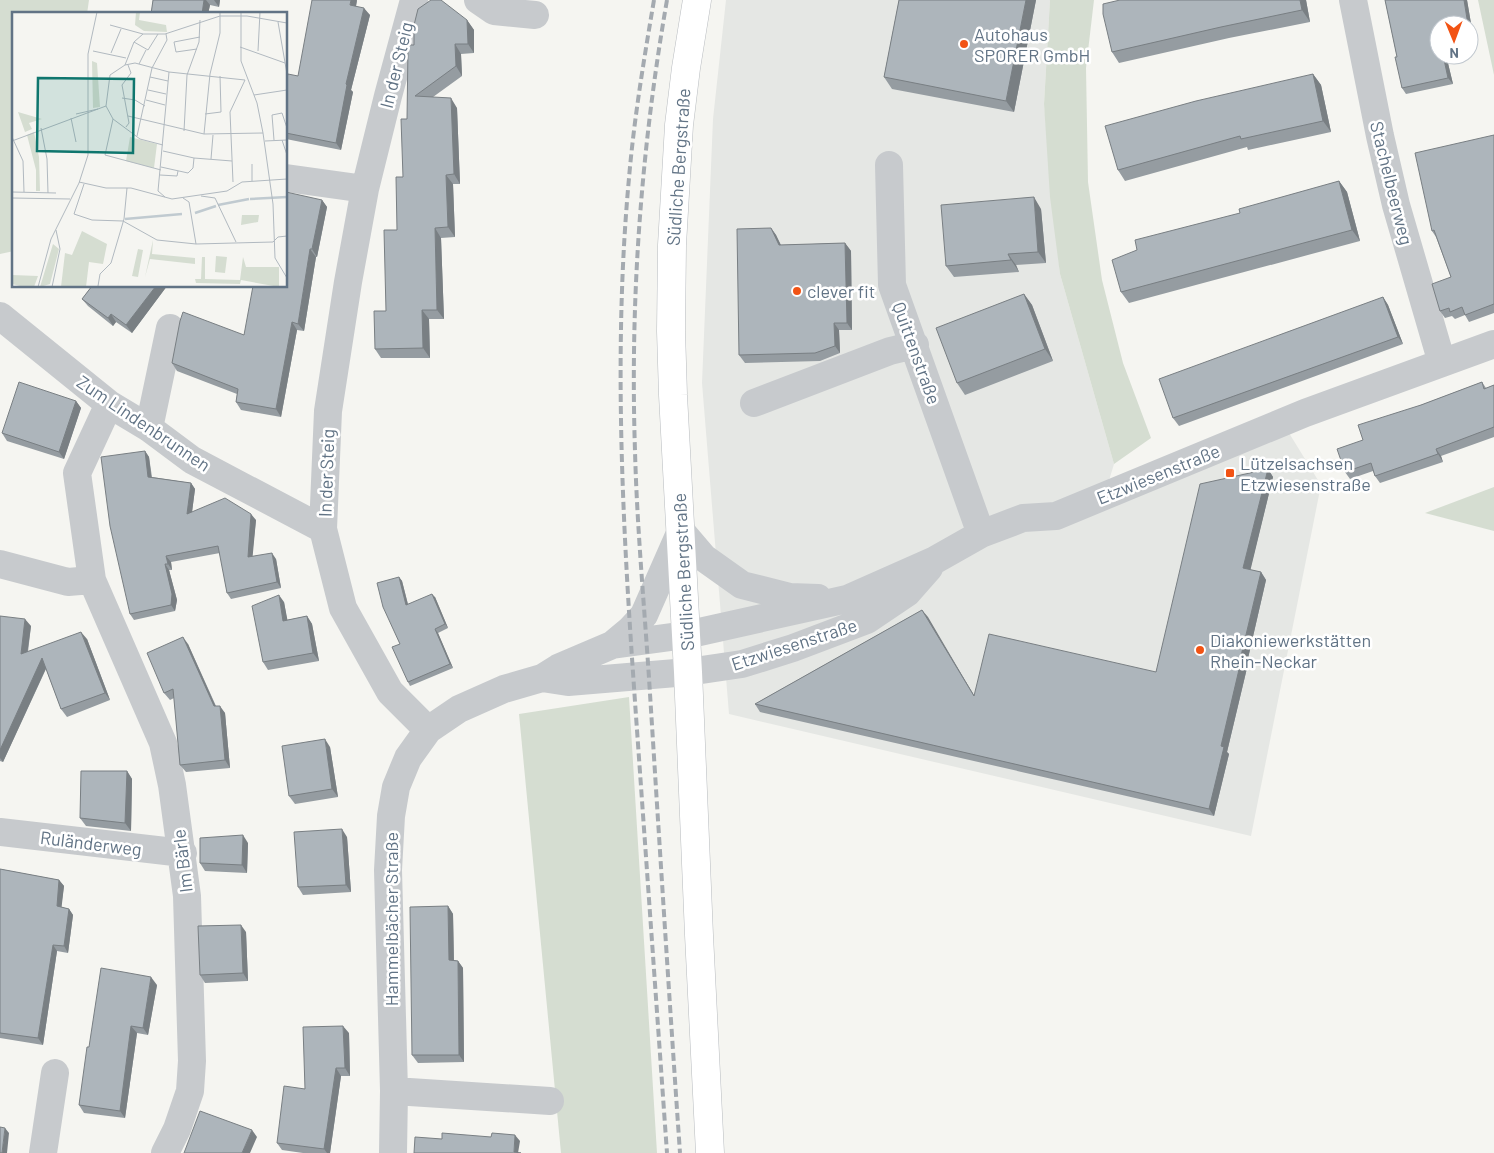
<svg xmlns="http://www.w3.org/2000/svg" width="1494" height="1153" viewBox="0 0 1494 1153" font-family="Barlow,sans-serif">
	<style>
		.built { fill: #e5e7e4 }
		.green { fill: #d5ddd1 }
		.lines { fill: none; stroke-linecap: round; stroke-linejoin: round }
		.major-casing { stroke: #b7bbbf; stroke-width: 29 }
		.minor { stroke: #c7cacd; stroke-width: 28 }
		.major { stroke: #fff; stroke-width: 28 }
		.rail { stroke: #a4aab0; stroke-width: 4; stroke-dasharray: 8 4; stroke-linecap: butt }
		.wall { fill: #959ca1 }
		.shaded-wall { fill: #797f83 }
		.building { fill: #adb5bb; stroke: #797f83 }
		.poi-dot { fill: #f25314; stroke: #fff; stroke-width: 2 }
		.labels { text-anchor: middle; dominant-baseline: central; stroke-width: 5; stroke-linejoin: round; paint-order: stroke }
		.poi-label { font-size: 18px; fill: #617385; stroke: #fff; text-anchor: start }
		.street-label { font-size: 18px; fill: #617385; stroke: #fff }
		.inset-river { fill: none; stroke: #c0cad0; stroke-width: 2.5 }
		.inset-road { fill: none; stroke: #b1b9c0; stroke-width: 1 }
		.view { fill: #0f766e; fill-opacity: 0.15; stroke: #0f766e; stroke-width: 2.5 }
		.inset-edge { fill: none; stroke: #617385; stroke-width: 2.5 }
	</style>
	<rect width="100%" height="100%" fill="#f5f5f1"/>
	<path class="built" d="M726,0h324l-6,104 16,170 54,190 -7,23 174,-67 40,65 -70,351 -522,-122 -27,-331 11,-264z"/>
	<path class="green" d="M0,0h89l-2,14h-73v237l-14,3z
		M1050,0h44l-8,68 2,114 14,98 21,83 28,75 -37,26 -54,-190 -10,-77 -6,-93z
		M1478,0h16v75z
		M1494,487v44l-69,-18z
		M629,697l28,456h-96l-42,-439z"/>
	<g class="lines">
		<g class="major-casing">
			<path id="major" d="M697,0l-11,68 -7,57 -7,120 -1,86 2,64 15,277 11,263 11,218"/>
		</g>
		<path class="minor" d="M414,0l-26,96 -23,93 -17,93 -20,129 -5,118 20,79 47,84 38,38
			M478,0l16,11 41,4
			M1353,0l27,136 16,69 46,158
			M889,165l3,120 89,249
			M286,178l79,11
			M0,316l109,88 40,24 43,32 131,69
			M754,403l136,-52 25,-6
			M109,404l-32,69 15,107 71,163 9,42 15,111 5,165 -2,30 -13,38 -12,24
			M149,428l21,-100
			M0,564l68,18 24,-2
			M612,645l18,-15 14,-15 37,-84 23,27 38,27 48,12 28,1
			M542,678l26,4 120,-10 54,-8 51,-16 74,-28 40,-27 22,-25
			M0,832l183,21
			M394,1091l156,10
			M43,1153l12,-80
			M393,1153l1,-62 -6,-221 3,-54 5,-29 12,-29 20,-28 31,-21 45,-20 38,-11 16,-10 54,-23 74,-10 161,-36 88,-39 46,-26 42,-16 33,-2 249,-103 189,-69"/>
		<use href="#major" class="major"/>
		<path class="rail" d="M654,0c-10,59 -20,119 -25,178 -17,184 -5,369 8,552 10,141 20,282 30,423
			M667,0c-26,149 -37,300 -32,451 2,76 9,151 14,227 10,158 20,317 31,475"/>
	</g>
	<path class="wall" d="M153,0h67l-1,7 -9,-2 -2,9h-57z
		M357,0l-1,6 14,9 -19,75 2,2 -12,58 -55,-11v-57l12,-6z
		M899,0h137l-22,112 -122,-23 -8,-12z
		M1120,0h186l4,22 -81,16 -110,25 -7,-11z
		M1385,0h82l7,41 -5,1v-17h-30v30h7l7,29 -47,10 -4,-6 -5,-31z
		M467,20l7,10v23l-13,1 1,22 -29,21 24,11 3,76h-7l2,53 -14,1 3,81h-15l1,39h-49l-6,-9 11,-38 11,-81 6,-53 4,-58 7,-74z
		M1313,74l8,11 10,47 -83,18 -1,-3 -122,34 -7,-11z
		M1494,135v178l-25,9 -4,-7 -10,4 -3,-3 -7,2 -5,-7 11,-34 -15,-40 -4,-6z
		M1339,181l8,11 13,49 -231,62 -8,-11 119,-79z
		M322,200l5,7 -10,50h-1l-12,74 -7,-1 -16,87 -40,-7 -5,-8 1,-8 -60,-23 -5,-8 72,-28z
		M1041,209l5,54 -30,2 3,7 -65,5 -8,-11z
		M771,228l5,7 5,10 64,-2 6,8 1,79h-13l1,23 -20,8 -75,2 -6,-8z
		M92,286h75l-35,47 -16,-11 -3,4 -25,-20 -6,-7z
		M1024,294l8,11 21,56 -88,34 -8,-12z
		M1383,297l5,8 15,39 -224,82 -6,-8z
		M1482,382l4,6 8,-3v52l-53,19 2,6 -63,21 -5,-7 -2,-5 -23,8 -5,-7 76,-67z
		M76,401l5,7 -17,51 -57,-18 -5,-8z
		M145,451l4,6 3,20 39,6 4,6 -3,23 64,8 -4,36 24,3 5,29 -50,11 -4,-6 -7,-40 -49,9 1,8h-3l8,30 -2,11 -41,9 -4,-6z
		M1268,469l5,8 -23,93 11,2 5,8 -20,87 1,1 -20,84 2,2 -15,62 -454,-104 -5,-8 167,-94 52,85 182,-23z
		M399,577l3,4 6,23 27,-7 13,31 -10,5 15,35 -43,18 -2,-4 -8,-38z
		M284,602l3,18 20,-4 5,8 7,37 -51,9 -5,-8z
		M0,616l31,10 -3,26 59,-13 23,61 -43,17 -6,-8 -15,-40 -43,93 -3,-1z
		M188,644l28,62 9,7 5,55 -44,4 -6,-7 -6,-67 -4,2 -6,-7z
		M330,747l8,50 -43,7 -6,-8z
		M127,771l5,8 -1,52 -45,-5 -6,-8z
		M347,837l4,55 -48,3 -5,-8z
		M248,843l-1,30 -42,-2 -5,-8z
		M0,869l59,11 5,6 -3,21 8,2 4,6 -5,38 -11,-2 -14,94 -43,-7z
		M448,906l5,8 1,46 4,1 5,7 1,94 -46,1 -6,-8z
		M246,932l2,49 -43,2 -5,-8z
		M157,985l-9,50 -11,-2 -12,85 -41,-5 -5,-8 10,-58z
		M349,1033l1,43h-9l-11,77h-27l-21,-3 -5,-7 28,-54z"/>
	<path class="shaded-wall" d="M204,0h2l4,5 -2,9h-6z
		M214,0h6l-1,7z
		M351,0h6l-2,12 -5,-7z
		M1026,0h10l-22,112 -8,-11z
		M1300,0h6l4,22 -8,-12z
		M1464,0h3l7,41 -4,-7 -1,-9h-1z
		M364,8l6,7 -19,75 2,2 -12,58 -5,-7 10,-59z
		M467,20l7,10v23l-6,-9z
		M455,44l6,10 1,22 -6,-10z
		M1443,55h3l7,29 -5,-6z
		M1313,74l8,11 10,47 -8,-11z
		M451,98l6,10 3,76 -6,-10z
		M446,175l7,9 2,53 -7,-10z
		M1339,181l8,11 13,49 -8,-11z
		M1034,197l7,12 5,54 -8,-11z
		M322,200l5,7 -10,50 -5,-8z
		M435,228l6,10 3,81 -7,-9z
		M771,228l5,7 8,17 -5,-7z
		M845,243l6,8 1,79 -5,-7z
		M310,249l6,8 -12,74 -6,-7z
		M1008,254l8,11 3,7 -8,-12z
		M156,286h11l-35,47 -6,-8z
		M1024,294l8,11 21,56 -8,-12z
		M1383,297l5,8 15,39 -5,-7z
		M422,310l7,9 1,39 -7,-10z
		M111,314l5,8 -3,4 -5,-8z
		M292,322l5,8 -16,87 -5,-8z
		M834,323l5,7 1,23 -5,-7z
		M76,401l5,7 -17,51 -5,-7z
		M1436,449l5,7 2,6 -5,-8z
		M145,451l4,6 3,26 -4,-6z
		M1268,469l5,8 -24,99 -6,-8z
		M191,483l4,6 -4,31 -4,-6z
		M251,514l5,6 -4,43 -4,-6z
		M272,553l4,6 5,29 -4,-6z
		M166,556l5,6 1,8 -4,-6z
		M165,564l4,6 8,30 -2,11 -4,-6z
		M1261,572l5,8 -20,87 1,1 -20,84 2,2 -15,62 -5,-7 12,-63 19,-86z
		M399,577l3,4 7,28 -3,-4z
		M432,594l3,3 13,31 -3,-4z
		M279,595l5,7 5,26 -6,-7z
		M922,610l6,7 51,87 -5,-8z
		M307,616l5,8 7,37 -6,-8z
		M25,619l6,7 -5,36 -5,-8z
		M435,629l3,4 15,35 -3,-4z
		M81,632l6,7 23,61 -5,-7z
		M183,637l5,7 31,70 -5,-8z
		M42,658l5,8 -44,96 -3,-4v-8z
		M220,706l5,7 5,55 -5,-8z
		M325,739l5,8 8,50 -6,-8z
		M127,771l5,8 -1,52 -6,-8z
		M342,829l5,8 4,55 -5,-7z
		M243,835l5,8 -1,30 -5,-8z
		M59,880l5,6 -3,26 -4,-6z
		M448,906l5,8 1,54 -5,-8z
		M69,909l4,6 -5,38 -4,-7z
		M241,925l5,7 2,49 -5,-8z
		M53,945l4,6 -14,94 -5,-7z
		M458,961l5,7 1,94 -5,-7z
		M151,977l6,8 -9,50 -5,-7z
		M131,1026l6,7 -12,85 -5,-7z
		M343,1026l6,7 1,43 -5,-8z
		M336,1068l5,8 -11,77h-3l-3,-4z
		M5,1128l4,5 -2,20h-5z
		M252,1130l5,7 -7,16h-8z
		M515,1135l5,6 -2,12 -4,-1z"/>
	<path class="building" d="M153,0h51l-2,14h-51z
		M312,0h39l-1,5 14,3 -18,76 1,1 -11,58 -50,-10v-51l2,-8 10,2z
		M431,0h10l26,20 1,24h-13l1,22 -41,30 36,2 3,76 -8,1 2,52 -13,1 2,82h-15l1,38 -48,1 -1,-38h12l-2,-81h13l-1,-53h7l-2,-58h6l1,-71 1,-3h5v-20l4,-16z
		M899,0h127l-20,101 -122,-24z
		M1120,0h180l2,10 -81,17 -109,25 -9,-38v-10z
		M1385,0h79l4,25h-29v30h4l5,23 -46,10 -7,-31h2z
		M1313,74l10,47 -82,18 -1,-3 -122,34 -13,-44 91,-25z
		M1494,135v169l-29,11 -3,-8 -12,5 -1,-4 -9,3 -8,-27 19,-7 -17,-47 -2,1 -17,-78z
		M1339,181l13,49 -231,62 -9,-32 25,-10 -2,-10 105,-27 -1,-4z
		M286,192l36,8 -10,49h-2l-12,75 -6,-2 -16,87 -40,-7 2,-13 -66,-26 8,-42 3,-9 61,23 9,-49h33z
		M1034,197l4,55 -30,2 3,6 -65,6 -5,-61z
		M771,228l8,17 66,-2 2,80h-13l1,23 -20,7 -76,2 -2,-126z
		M92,286h64l-30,39 -15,-11 -3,4 -26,-19z
		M1024,294l21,55 -88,34 -21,-55z
		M1383,297l15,40 -225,81 -14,-39z
		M19,382l57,19 -17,51 -57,-19z
		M1482,382l2,7 10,-4v42l-58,22 2,5 -63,22 -4,-13 -26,9 -8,-23 26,-9 -5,-15 63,-20z
		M145,451l3,26 43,6 -4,31 38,-16 26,16 -3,43 24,-4 5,29 -50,11 -9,-47 -52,10 2,8h-3l7,30 -1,11 -41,9 -20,-88 -9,-69z
		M1268,469l-25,99 18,4 -21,88 1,1 -20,85 3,1 -15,62 -454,-105 167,-94 52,86 15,-62 167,38 44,-188z
		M399,577l7,28 26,-11 13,30 -10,5 15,35 -42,18 -16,-35 8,-3 -17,-37 -6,-24z
		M279,595l4,26 24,-5 6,37 -50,9 -11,-56z
		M0,616l25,3 -4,35 60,-22 24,61 -44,16 -19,-51 -42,92z
		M183,637l31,69h6l5,54 -45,5 -7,-76 -9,4 -17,-40z
		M325,739l7,50 -43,7 -7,-50z
		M81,771h46l-2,52 -45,-5z
		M342,829l4,56 -48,2 -4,-55z
		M243,835l-1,30 -42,-2v-25z
		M0,869l59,11 -2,26 12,3 -5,37 -11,-1 -15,93 -38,-5z
		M448,906l1,54 9,1 1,94h-47l-2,-148z
		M241,925l2,48 -43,2 -2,-49z
		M101,968l50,9 -8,51 -12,-2 -11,85 -41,-6 8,-58h2z
		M343,1026l2,42h-9l-12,81 -47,-6 7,-57 21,3 -2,-62z
		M200,1111l52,19 -10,23h-58z
		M0,1127l5,1 -3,25h-2z
		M442,1133l49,4 1,-4 23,2 -1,17 7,1h-107l1,-16 27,2z"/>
	<g class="poi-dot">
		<circle cx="964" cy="44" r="5"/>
		<circle cx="797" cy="291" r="5"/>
		<rect x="1225" y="468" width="10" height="10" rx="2.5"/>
		<circle cx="1200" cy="650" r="5"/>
	</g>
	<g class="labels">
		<g class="poi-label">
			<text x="974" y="34">Autohaus<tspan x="974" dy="21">SPORER GmbH</tspan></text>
			<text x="807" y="291">clever fit</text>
			<text x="1240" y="463">Lützelsachsen<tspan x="1240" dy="21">Etzwiesenstraße</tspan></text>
			<text x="1210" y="640">Diakoniewerkstätten<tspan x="1210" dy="21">Rhein-Neckar</tspan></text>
		</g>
		<g class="street-label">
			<text transform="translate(396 65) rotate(-76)">In der Steig</text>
			<text transform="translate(678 167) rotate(-86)">Südliche Bergstraße</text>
			<text transform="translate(1392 183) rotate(76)">Stachelbeerweg</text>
			<text transform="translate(917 353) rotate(70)">Quittenstraße</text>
			<text transform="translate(144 423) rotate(34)">Zum Lindenbrunnen</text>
			<text transform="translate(326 473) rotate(-88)">In der Steig</text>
			<text transform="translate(1158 474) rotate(-22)">Etzwiesenstraße</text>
			<text transform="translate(683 572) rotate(-93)">Südliche Bergstraße</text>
			<text transform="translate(794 644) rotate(-18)">Etzwiesenstraße</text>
			<text transform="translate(91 843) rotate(7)">Ruländerweg</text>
			<text transform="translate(182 861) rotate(-97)">Im Bärle</text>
			<text transform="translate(391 919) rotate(-90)">Hammelbächer Straße</text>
		</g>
	</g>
	<g transform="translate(12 12)">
		<rect width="275" height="275" fill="#f5f5f1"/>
		<path d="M124,0h4l-1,8 27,5 1,7 -23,-1 -9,-6zM80,49l5,2 3,44 -7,1zM6,100l24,7 -13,4 3,6 -7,3zM22,120l5,25 1,34h-4v-21l-9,-35zM118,125l27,7 -3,24 -28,-7zM230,203h17l-1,7 -17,3zM70,219l25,13 -4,20 -14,-2 -3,25h-25l4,-34 7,2zM141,228l-1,14 43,4v6l-45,-5 -5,18zM41,232l6,5 -9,35 -10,3zM126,237l5,1 -5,27 -6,-1zM204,244l11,1 -2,16 -10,-1zM190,245h3v22l35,1 3,-23 3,10h33v20l-38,-7 -1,4 -44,-1 -1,-4h6zM0,263l26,1 -4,11h-10l-12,-3z" fill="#d5ddd1"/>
		<path class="inset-river" d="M238,187l37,-2M206,193l31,-6M183,201l21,-7M113,207l57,-5"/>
		<path class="inset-road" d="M229,0v49l16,42 6,30 10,71 2,54 12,20M266,10l9,52M98,13l33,9M122,30l14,8 10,-16M228,35l45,16M185,37l-21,3 -2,-10 26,-5M81,39l33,7M246,39l2,-39M99,41l10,-24M127,52l7,-14M113,53l9,-23 9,-8h22l55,-18h27l40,7M138,65l18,4M136,78l18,4M242,83l33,-5M110,86l13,2 10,6M134,88l19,5M94,94l7,13 -8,36 56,15M64,102l22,-5M193,102l16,-2 -1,-36M116,104l76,18 59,-1M59,106l5,24M101,107l27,20 23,6M114,115l3,-4 -7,-38 9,-12 -3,-8M29,116l6,31 1,34M172,119l3,-56 12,-33 1,-22M192,122l6,-60 10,-41v-21M125,124l15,-68 15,-28 -1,-6M0,125l11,24 1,31M262,128l-2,-25 10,-2 5,15M270,128l5,15M0,129l94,-35 4,-31 15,-10 10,-2 34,9 76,8M253,129l22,-1M151,139l31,7 38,3M199,147l2,-24M149,155l27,6 5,-5 1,-10M148,163l17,1 1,-5M240,169v-17M67,170l27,6h25l41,11 55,-8 15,-9 45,-3M221,170l-3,-70 15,-32M72,172l-10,30 18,6 31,1 34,19 39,4 77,-2 5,-5 9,-1M0,180l44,1M189,184l14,2 21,44M153,185l-7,-6 11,-119M0,186l58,1M171,186l6,4 7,42M86,274l2,-12 11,-11 13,-44 3,-31M26,275l13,-48 28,-56 9,-28v-101l9,-42M40,275l8,-38 -4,-19"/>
		<path class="view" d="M26,66l96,1 -1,74 -96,-2z"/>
		<rect width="275" height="275" class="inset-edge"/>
	</g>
	<g transform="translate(1454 40) rotate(179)"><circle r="24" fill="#ffffff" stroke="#c0c7ce"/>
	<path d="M0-4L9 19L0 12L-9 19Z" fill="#f25314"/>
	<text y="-8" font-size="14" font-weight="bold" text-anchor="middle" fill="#617385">N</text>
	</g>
</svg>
